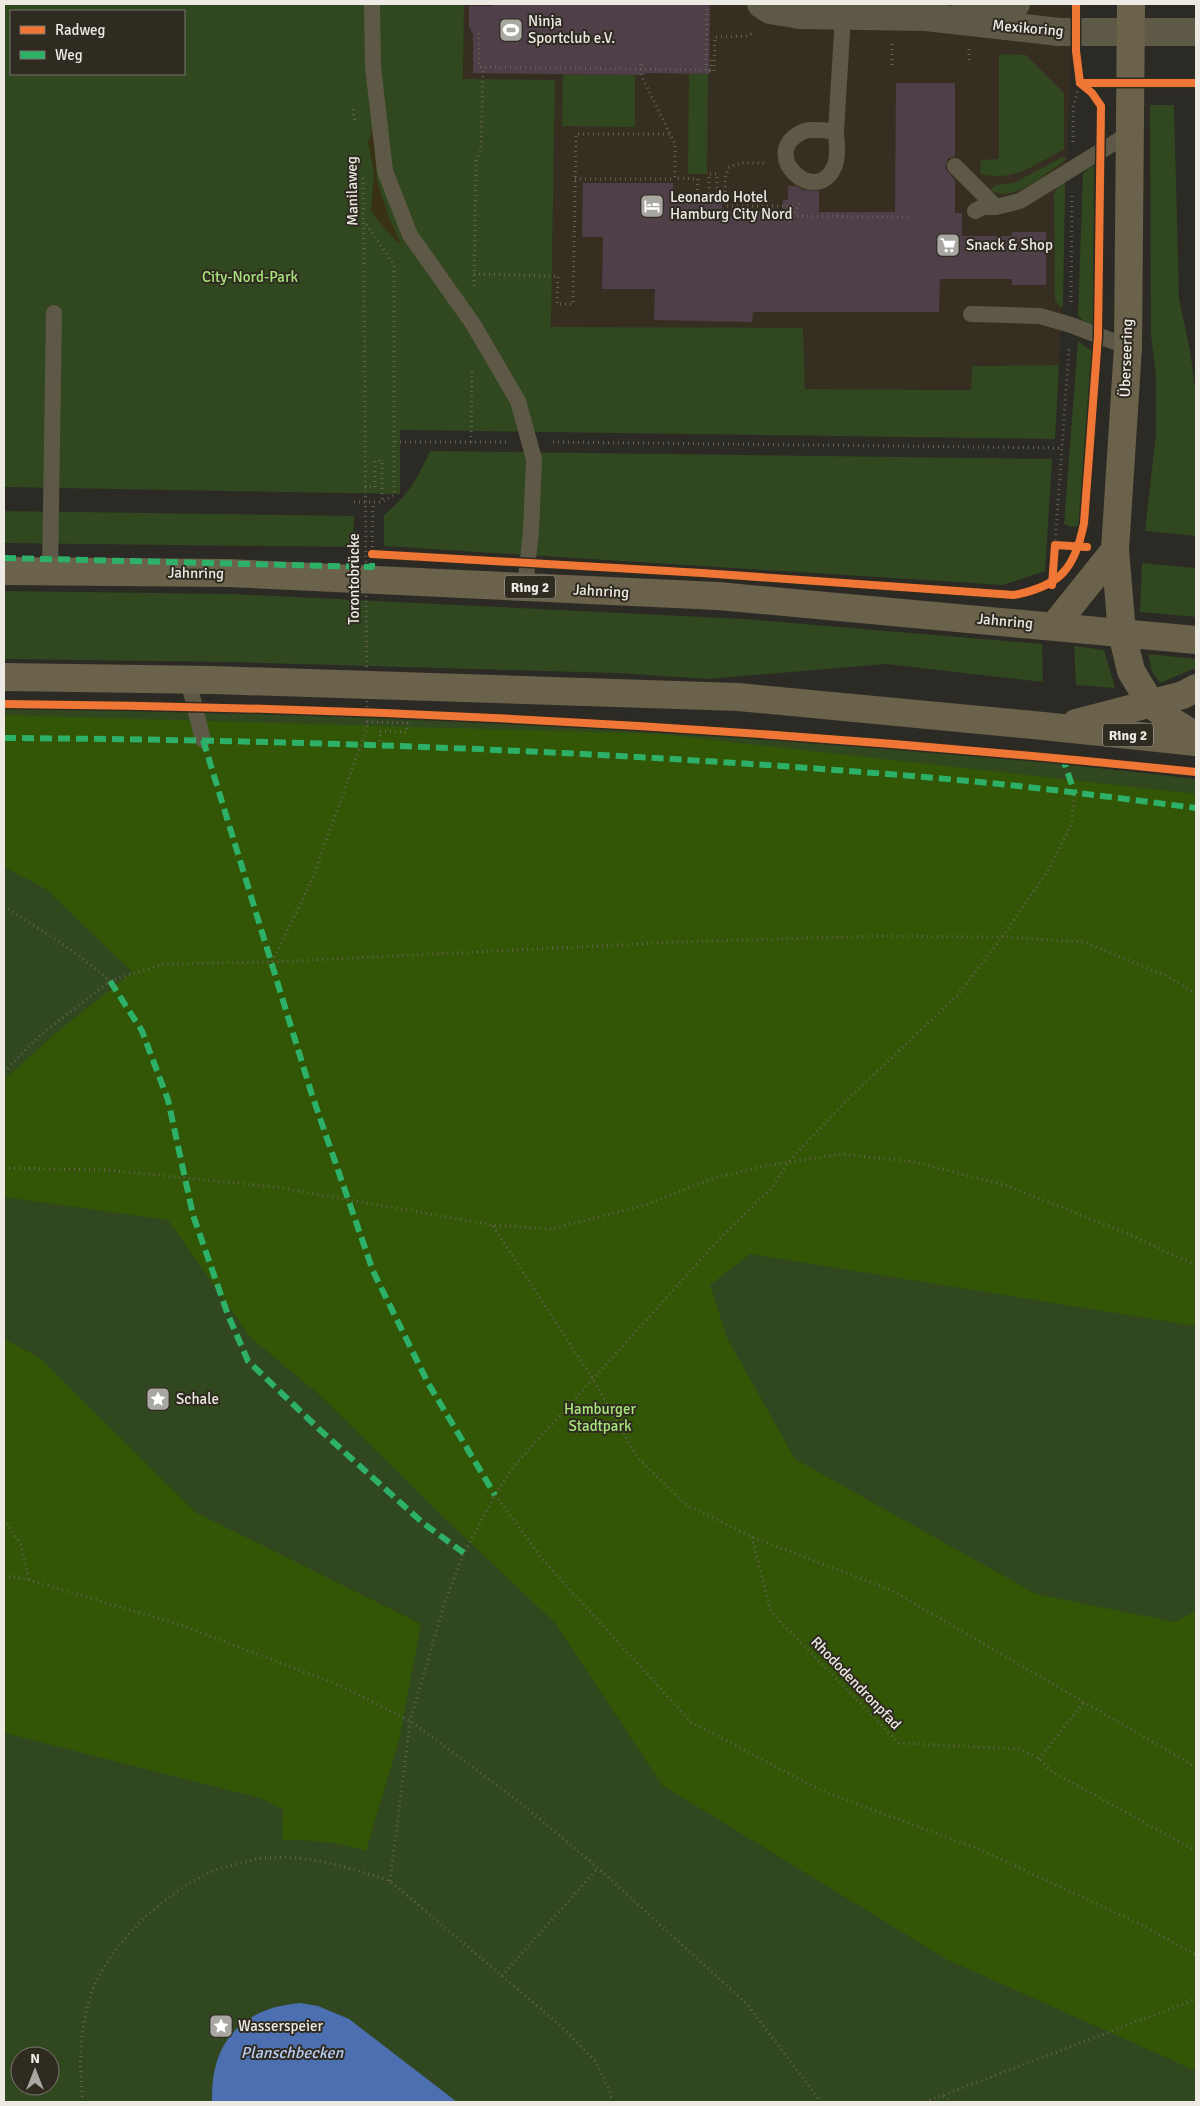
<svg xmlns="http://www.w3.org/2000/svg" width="1200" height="2106" viewBox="0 0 1200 2106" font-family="Signika,sans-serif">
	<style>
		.built { fill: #362f21 }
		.green { fill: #31471f; fill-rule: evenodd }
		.forest { fill: #325605 }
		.sand { fill: #393114 }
		.water { fill: #4c6fb1 }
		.building { fill: #4e3f49 }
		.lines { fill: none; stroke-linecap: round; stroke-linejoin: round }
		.path { stroke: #656154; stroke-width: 3; stroke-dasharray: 1 4; stroke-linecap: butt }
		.lane { stroke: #5e5947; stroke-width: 16 }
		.street { stroke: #5e5947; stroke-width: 28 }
		.primary { stroke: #6a624a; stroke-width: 28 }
		.path-bridge { stroke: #656154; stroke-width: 3; stroke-dasharray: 1 4; stroke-linecap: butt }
		.quiet { stroke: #2db169; stroke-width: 6; stroke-dasharray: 12 6; stroke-linecap: butt }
		.cycleway-casing { stroke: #2f2b21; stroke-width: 11 }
		.cycleway { stroke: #f07635; stroke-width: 8 }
		.labels { text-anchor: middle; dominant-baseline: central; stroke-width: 4; stroke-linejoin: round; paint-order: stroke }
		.shield { fill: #2f2b21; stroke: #b4b1aa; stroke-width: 1 }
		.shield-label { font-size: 14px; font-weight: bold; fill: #edeae4 }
		.poi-label { font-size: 15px; fill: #edeae4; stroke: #2f2b21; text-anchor: start }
		.street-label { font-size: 15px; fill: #edeae4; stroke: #2f2b21 }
		.park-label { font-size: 15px; fill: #a8e57a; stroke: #2f2b21 }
		.water-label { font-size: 16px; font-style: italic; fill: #b6ccf4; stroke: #2f2b21 }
	</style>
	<rect width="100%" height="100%" fill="#2c2a24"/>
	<path class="built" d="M464,4h609l-14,361 -87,1v24l-168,-1 -1,-61h-252l4,-248 -92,-1z"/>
	<path class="green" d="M4,4h460l-1,75 92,1 -4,247 252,1 2,61 166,1 1,-24 87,-1 -4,74 -655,-9v64l-396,-7zM11,11h173v63h-173z
		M999,54l27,1 38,38v56c-31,16 -47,33 -84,25l1,-14 18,-1z
		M689,74h19l-1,100h-19z
		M563,75h72v52l-73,-1z
		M1150,105h24l5,194 11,51 6,47v139l-51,-5 11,-97v-58l-5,-41z
		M1062,157l5,2c-18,12 -57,48 -77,30l6,-4 18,-2z
		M1094,165l-1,164 -15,-13 5,-143z
		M1065,183l-2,124h-3l-5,-7 -1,-107 6,-9z
		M1078,341l14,10 -13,175 -8,1 -7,-3z
		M430,451l622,8 -7,112 -42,14 -619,-39v-31c25,-21 33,-35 46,-64z
		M4,511l350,5 -1,31 -349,-4z
		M1142,563l54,5v49l-56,-5z
		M4,591l227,3 513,25 298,25 1,38 -157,-18 -178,15 -91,-6 -390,-11 -223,-3z
		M1074,646l30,4 11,38 -39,-3z
		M1148,654l48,5v9l-36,15 -8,-11z
		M4,709c140,2 280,3 420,8 258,10 516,32 772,62v1323h-1192zM20,2056h30v30h-30z"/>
	<path class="forest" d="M4,715l656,19 536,60v532l-446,-72 -40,31 17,53 68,121 241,135 139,28 21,-11v460l-250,-112 -284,-174 -107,-162 -116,-110 -117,-116 -71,-59 -83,-118 -164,-23v-117l46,-42 82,-66 -86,-83 -42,-22z
		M4,1339l36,19 155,154 226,112 -22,116 -33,111c-27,-9 -55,-11 -84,-11l1,-31 -23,-11 -256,-65z"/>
	<path class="sand" d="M373,115l4,65 11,35 13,29 -6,-4 -19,-22 -5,-8 3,-38 -6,-31 3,-5z"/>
	<path class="water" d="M300,2003l18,3 31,13 108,83h-245c-2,-59 29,-94 88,-99z"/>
	<path class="building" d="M493,4h217l-1,70 -64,-1v2l-172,-2v-40h-2v-5h-2v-22h24z
		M896,83h59v73l-7,3 -3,9 10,12v33h7v23h50v-4h34v53h-34v-6h-72l-1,33h-186l-1,10 -98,-2 1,-31h-53l1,-52h-21l1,-54h90v17l49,1v10h61v-11h5v-14h8l7,4 16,1v21h76z"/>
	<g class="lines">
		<path class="path" d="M479,33v34l232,3v-10h-2
			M969,60v-11
			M641,64v11l34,69v34l23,1 -1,18 12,1v-24h8v19h8v-14l3,-11 12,-5h25
			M892,65v-22
			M706,70l1,-66
			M709,71h5l1,-34 31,-1 7,-3
			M353,109l2,14
			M1073,142v-35l7,-24
			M363,178l1,89
			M575,179h100
			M725,193v13h72
			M792,216l116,1
			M790,222l11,-22
			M474,274l84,2 -1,28h16l3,-170h96
			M474,286l2,-126 5,-10 2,-83
			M1071,302l1,-106
			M395,442h112
			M471,442l1,-75
			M553,442l509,6
			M365,487h10v-26h7v41
			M354,502h28l12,-7v-230l-30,-44
			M1055,545l14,-197
			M372,552l1,-50
			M367,722l40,1v9l-27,-1v14
			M4,906l69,45 37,30
			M272,962l39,-80
			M4,1072l34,-35 72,-56 54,-17 108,-2 406,-20 199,-6 125,1 82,5 83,34 29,18
			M4,1168l104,2 167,17 218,38 58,4 94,-24 69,-27 50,-12 77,-12 73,8 91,23 116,46 75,34
			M493,1226l100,153 44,78 48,47 67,33 139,53 305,177
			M495,1495l48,65 148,162 131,69 159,59 159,74 56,31
			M4,1519l17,26 8,35
			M752,1537l19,75 128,131 121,6 19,10 12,12 145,80
			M4,1575l25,5 152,45 160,61 69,35 107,79 81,68 149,136 74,98
			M1039,1759l45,-57
			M390,1881l20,-160 35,-119 19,-49 31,-58 19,-29 79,-87 130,-144 49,-47 15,-25 64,-67 106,-100 45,-59 47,-68 22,-44 4,-31
			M502,1976l96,-108
			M943,2096l9,6
			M83,2102c-4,-36 -4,-70 7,-104 15,-51 76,-107 123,-127 9,-4 20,-6 29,-8 7,-2 15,-5 22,-5 44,-4 86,10 126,23l171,145 34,35 15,31 2,10
			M925,2102l271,-103"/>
		<path class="lane" d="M372,4l1,63 12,104 25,64 63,89 45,77 16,58 -3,72 -6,56
			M836,131c0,10 3,24 -1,34 -18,45 -78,-11 -33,-33 8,-4 25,-1 34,-1l7,-115
			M955,166l41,41
			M975,211l8,-4h13l24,-6 110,-68
			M971,314l69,2 31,9 57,22
			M50,572l4,-259
			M188,680l15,60"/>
		<path class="street" d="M761,4l9,6 30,5 126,2 133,15h137
			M965,11l51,-7"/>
		<path class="primary" d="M1131,4l-3,343 -13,203 7,83 9,38 20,33 22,18 23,14
			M4,571l223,2 491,23 478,44
			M1054,626l61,-76
			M4,677l209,3 525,17 305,29 153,16
			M1076,723l107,-28 13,-7"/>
		<path class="path-bridge" d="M311,882l56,-154 -3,-461"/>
		<path class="quiet" d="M4,558l368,9v-13
			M4,738c318,2 636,14 954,42 79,7 159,18 238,28
			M203,740l109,355 61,176 55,112 67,112
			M1062,756l13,38
			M110,981l32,50 26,69 25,115 35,100 20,46 72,69 103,93 41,30"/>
		<g class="cycleway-casing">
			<path id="cycleway" d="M1076,4v47l4,32h116
				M372,554l330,19 312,22c46,-9 61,-26 70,-72l14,-187 3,-230 -9,-13 -12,-10
				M1052,585l3,-40 32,2
				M4,704c398,3 796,27 1192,68"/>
		</g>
		<use href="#cycleway" class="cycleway"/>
	</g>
	<defs>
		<g id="stadium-square" transform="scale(1.25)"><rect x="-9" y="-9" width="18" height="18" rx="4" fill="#a9a7a1" stroke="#2f2b21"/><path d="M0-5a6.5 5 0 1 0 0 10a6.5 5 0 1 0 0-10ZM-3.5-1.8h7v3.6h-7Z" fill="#fff"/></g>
		<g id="hotel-square" transform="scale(1.25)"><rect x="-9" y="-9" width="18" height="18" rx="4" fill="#a9a7a1" stroke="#2f2b21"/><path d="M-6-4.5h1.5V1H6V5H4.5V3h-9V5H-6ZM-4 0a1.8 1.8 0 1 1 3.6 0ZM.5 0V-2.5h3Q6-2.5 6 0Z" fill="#fff"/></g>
		<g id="supermarket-square" transform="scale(1.25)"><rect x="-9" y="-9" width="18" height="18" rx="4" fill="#a9a7a1" stroke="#2f2b21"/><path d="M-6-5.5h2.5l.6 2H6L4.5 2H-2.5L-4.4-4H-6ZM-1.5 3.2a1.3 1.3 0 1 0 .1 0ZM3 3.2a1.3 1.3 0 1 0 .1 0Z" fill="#fff"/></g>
		<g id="sight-square" transform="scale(1.25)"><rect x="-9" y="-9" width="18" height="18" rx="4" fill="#a9a7a1" stroke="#2f2b21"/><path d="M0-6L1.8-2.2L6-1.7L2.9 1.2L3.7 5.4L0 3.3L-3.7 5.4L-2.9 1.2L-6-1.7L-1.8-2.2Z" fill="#fff"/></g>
	</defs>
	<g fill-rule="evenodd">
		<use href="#stadium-square" x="511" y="30"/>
		<use href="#hotel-square" x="652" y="206"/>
		<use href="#supermarket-square" x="948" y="245"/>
		<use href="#sight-square" x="158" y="1399"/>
		<use href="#sight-square" x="221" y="2026"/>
	</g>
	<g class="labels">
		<g class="shield">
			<rect x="505" y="575.5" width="50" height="23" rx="4"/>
			<rect x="1103" y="723.5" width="50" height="23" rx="4"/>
		</g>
		<g class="shield-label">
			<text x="530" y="587">Ring 2</text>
			<text x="1128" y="735">Ring 2</text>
		</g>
		<g class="poi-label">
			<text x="528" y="21">Ninja<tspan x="528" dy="17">Sportclub e.V.</tspan></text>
			<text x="670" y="197">Leonardo Hotel<tspan x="670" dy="17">Hamburg City Nord</tspan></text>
			<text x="966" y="245">Snack &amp; Shop</text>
			<text x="176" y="1399">Schale</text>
			<text x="238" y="2026">Wasserspeier</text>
		</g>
		<g class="street-label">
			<text transform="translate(1028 28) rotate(5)">Mexikoring</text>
			<text transform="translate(352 191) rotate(-91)">Manilaweg</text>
			<text transform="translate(1126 358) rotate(-88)">Überseering</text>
			<text transform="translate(196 573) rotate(1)">Jahnring</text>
			<text transform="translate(354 579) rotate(-90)">Torontobrücke</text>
			<text transform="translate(601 591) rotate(3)">Jahnring</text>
			<text transform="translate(1005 621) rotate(5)">Jahnring</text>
			<text transform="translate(856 1683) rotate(46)">Rhododendronpfad</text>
		</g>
		<g class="park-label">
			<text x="250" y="277">City-Nord-Park</text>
			<text x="600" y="1409">Hamburger<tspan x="600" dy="17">Stadtpark</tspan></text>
		</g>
		<g class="water-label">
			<text x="292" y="2053">Planschbecken</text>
		</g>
	</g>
	<rect width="1200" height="2106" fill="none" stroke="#edeae4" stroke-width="10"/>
	<rect x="10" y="10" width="175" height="65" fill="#2f2b21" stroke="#7b776f"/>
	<rect x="20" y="26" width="25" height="8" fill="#f07635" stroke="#7b776f"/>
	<text x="55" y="35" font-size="15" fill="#edeae4">Radweg</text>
	<rect x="20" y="51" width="25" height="8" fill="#2db169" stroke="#7b776f"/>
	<text x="55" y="60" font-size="15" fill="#edeae4">Weg</text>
	<g transform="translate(35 2071)"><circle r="24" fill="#2f2b21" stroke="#7b776f"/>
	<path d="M0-4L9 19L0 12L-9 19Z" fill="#a9a7a1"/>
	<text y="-8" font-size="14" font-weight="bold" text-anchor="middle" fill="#edeae4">N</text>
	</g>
</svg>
